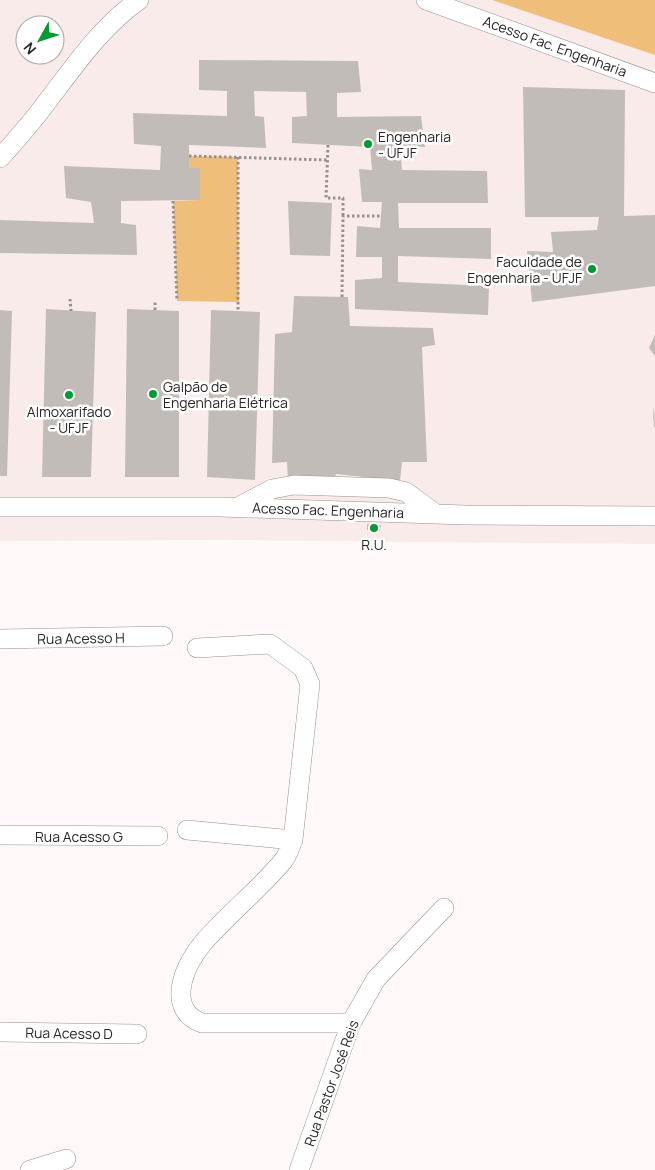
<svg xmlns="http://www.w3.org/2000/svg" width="655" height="1170" viewBox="0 0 655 1170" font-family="Manrope,sans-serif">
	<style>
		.built { fill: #f9ebe9; fill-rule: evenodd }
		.green { fill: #efbe7a }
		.building { fill: #c2bcb8 }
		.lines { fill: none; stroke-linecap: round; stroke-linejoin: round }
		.minor-casing { stroke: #98908f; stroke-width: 20 }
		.path { stroke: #979291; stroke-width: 3; stroke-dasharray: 2.5 2.5; stroke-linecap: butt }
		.minor { stroke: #fff; stroke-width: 19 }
		.poi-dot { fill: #039a34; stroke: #fff; stroke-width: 2 }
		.labels { text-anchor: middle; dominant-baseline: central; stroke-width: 5; stroke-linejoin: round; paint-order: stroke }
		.street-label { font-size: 14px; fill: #292625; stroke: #fff }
		.poi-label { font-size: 14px; fill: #292625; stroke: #fff; text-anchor: start }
	</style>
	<rect width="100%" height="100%" fill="#fef9f8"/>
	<path class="built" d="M0,0h655v544l-432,-4 -223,1zM25,25h30v30h-30z"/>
	<path class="green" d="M492,0h163v55z
		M189,156l49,1 1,145 -62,-1 -4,-100 27,-1v-32h-11z"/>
	<path class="building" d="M199,60l159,1 3,31 -24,1v24l84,-1 4,31 -25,-1 2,24 85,1 1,32h-90l1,25h92v31l-93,-3v26l91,4 -1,29 -133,-6v-29l27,-2v-21h-26l1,-31 23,2 2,-26h-20l-3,-33 13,1 -2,-23 -78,-4v-26l15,-1 -1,-24 -52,-1 1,25 9,1 2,31 -77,-3v23h11v32l-79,1v22l15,2 1,30 -137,-2v-33l94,3 -3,-21 -25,-4 -2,-32 96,4 1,-24 -27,-2 -1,-31 94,3v-25l-28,-1z
		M523,87l102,3 -1,126 31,-1v71l-123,16 -5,-51 26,1 -2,-20 46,-2 2,-13h-74z
		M288,201l44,2 -2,53 -40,-1z
		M294,296l54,1 2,29 83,2 2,17 -13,2 5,115h-25l-2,19 -64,-7 -3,9 -45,-2 -1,-19 -15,1 3,-129 17,-2z
		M46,309l50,3 -5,165h-49z
		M127,309l52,2v166h-54z
		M0,310l12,1 -5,165h-7z
		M211,310l49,2 -5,168 -48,-3z
		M655,335v21l-6,-8z
		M654,407l1,20h-1l-1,-12z
		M367,524l14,1 -1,6 -13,-1z"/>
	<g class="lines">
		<g class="minor-casing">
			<path id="minor" d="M426,0l229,83
				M0,158c11,-12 22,-25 33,-38 33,-41 62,-89 106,-120
				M0,507h220l245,8 190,1
				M238,507l34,-18 22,-4 95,3 17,4 30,22
				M0,639l163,-3
				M197,648l73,-4 33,24 7,16 -17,156c-3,7 -5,15 -10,21 -24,29 -55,53 -80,82 -19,22 -38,67 -1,80h149
				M187,830l106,10
				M0,835l158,1
				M0,1032l137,2
				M30,1170l36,-11
				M299,1170l52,-147 25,-44 68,-71"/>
		</g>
		<path class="path" d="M328,145l-2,53h17v18
			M189,156l139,4
			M238,157v154
			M173,201l4,100
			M342,297l1,-81h38
			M70,299l1,12
			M155,310v-10"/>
		<use href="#minor" class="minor"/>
	</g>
	<g class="poi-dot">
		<circle cx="368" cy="144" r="5"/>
		<circle cx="592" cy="269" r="5"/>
		<circle cx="153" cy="394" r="5"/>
		<circle cx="69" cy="395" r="5"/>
		<circle cx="374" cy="528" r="5"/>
	</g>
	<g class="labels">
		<g class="street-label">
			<text transform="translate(555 46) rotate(20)">Acesso Fac. Engenharia</text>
			<text transform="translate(328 510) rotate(2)">Acesso Fac. Engenharia</text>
			<text transform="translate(81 638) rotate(-1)">Rua Acesso H</text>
			<text x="79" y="836">Rua Acesso G</text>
			<text transform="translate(69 1033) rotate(1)">Rua Acesso D</text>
			<text transform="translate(331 1083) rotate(-70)">Rua Pastor José Reis</text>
		</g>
		<g class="poi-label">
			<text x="378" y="136">Engenharia<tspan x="378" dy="16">- UFJF</tspan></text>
			<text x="582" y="261" text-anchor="end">Faculdade de<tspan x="582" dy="16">Engenharia - UFJF</tspan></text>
			<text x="163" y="386">Galpão de<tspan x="163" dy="16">Engenharia Elétrica</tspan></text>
			<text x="69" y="411" text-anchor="middle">Almoxarifado<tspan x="69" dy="16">- UFJF</tspan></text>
			<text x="374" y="544" text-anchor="middle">R.U.</text>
		</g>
	</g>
	<g transform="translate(40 40) rotate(230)"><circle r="24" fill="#ffffff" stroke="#a9a8a8"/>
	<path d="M0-4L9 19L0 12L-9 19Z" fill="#039a34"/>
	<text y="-8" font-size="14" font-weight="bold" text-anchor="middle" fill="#292625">N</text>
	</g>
</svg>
